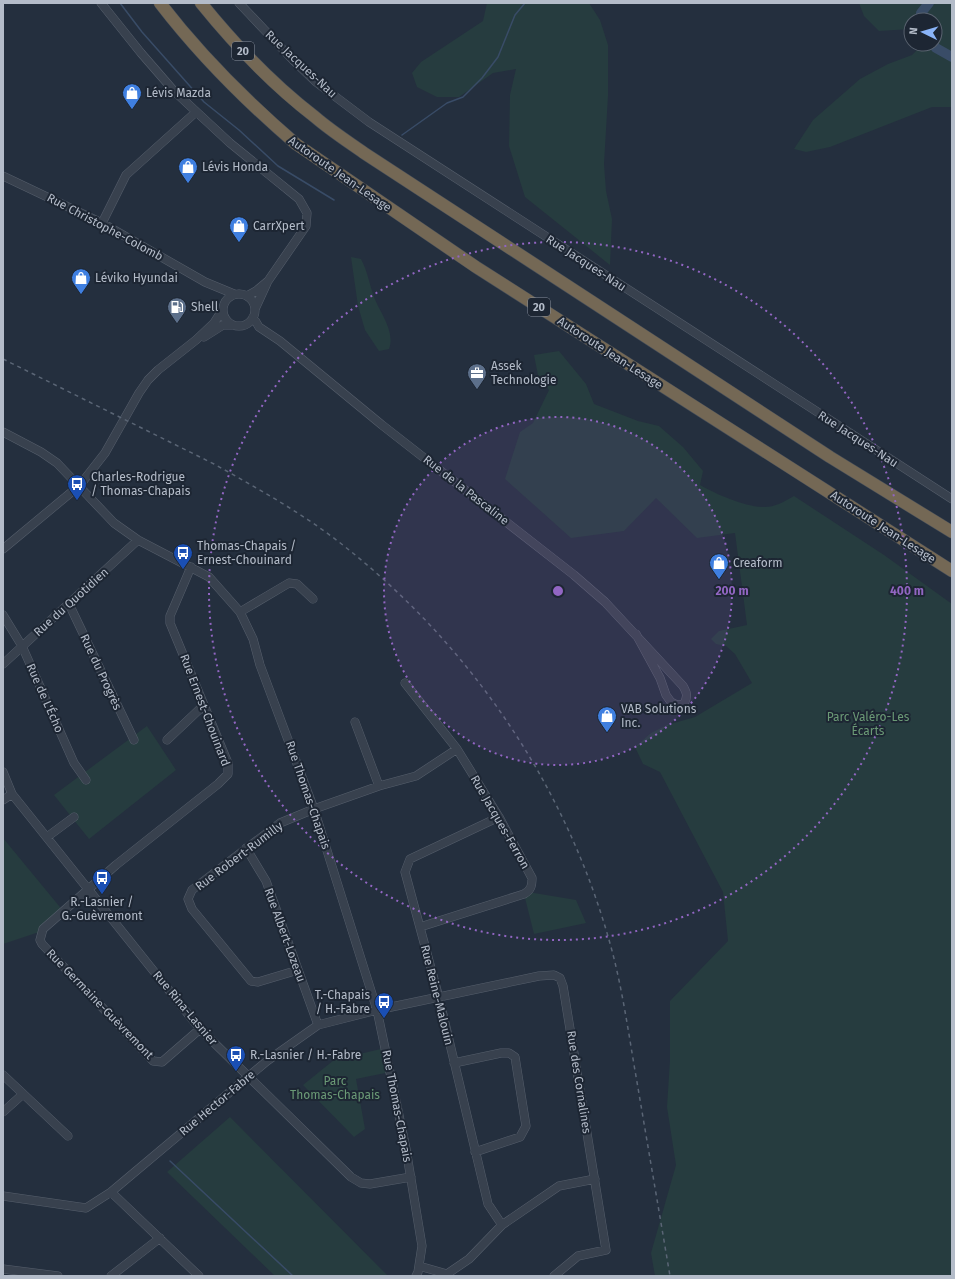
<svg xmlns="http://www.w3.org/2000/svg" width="955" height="1279" viewBox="0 0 955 1279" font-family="'Fira Sans',sans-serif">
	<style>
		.green { fill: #263c3f }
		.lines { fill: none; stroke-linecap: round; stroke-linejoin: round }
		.stream { stroke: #394c67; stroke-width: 1.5 }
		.river { stroke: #394c67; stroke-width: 10 }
		.minor-casing { stroke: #565f6c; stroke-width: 9 }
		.highway-casing { stroke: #434c59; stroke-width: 13 }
		.minor { stroke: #38414e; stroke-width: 8 }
		.highway { stroke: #746855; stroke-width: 12 }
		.rail { stroke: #5a6575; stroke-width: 1.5; stroke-dasharray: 4 4; stroke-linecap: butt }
		.ring { fill: none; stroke: #9266c3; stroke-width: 2; stroke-dasharray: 2 4 }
		.labels { text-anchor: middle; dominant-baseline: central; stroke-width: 4; stroke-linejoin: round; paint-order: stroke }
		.shield { fill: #1d2633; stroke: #878f9c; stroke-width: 1 }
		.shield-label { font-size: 11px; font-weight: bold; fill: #b4bcc9 }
		.street-label { font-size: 12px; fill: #b4bcc9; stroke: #1d2633 }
		.poi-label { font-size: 12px; fill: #b4bcc9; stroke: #1d2633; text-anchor: start }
		.park-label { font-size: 12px; fill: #6b9a76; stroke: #1d2633 }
		.centre { fill: #9266c3; stroke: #1d2633; stroke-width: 2 }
		.ring-label { font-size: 12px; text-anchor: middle; font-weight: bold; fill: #9266c3; stroke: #1d2633; stroke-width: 4; stroke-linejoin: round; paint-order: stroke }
	</style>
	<rect width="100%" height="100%" fill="#242f3e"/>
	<path class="green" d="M487,3h102l11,17 8,25v51l-4,68 2,27 6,28 -2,46 -85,-68 -16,-51 1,-51 6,-26 -23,4 -34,24h-22l-20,-10 -5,-14 9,-11 62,-41z
		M859,3h93v104h-20l-102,40 -24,5 -12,-3 19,-29 47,-41 28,-15 24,-9 11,-11h12v-24h-24v9l-32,2 -15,-15z
		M351,257l10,2c6,11 8,23 12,35 5,17 23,36 16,55l-10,2 -14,-21 -7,-24z
		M559,351l27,33 8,20 44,17 21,5 24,21 20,24 -3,14c16,9 43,21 62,22 11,1 22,-5 32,-11l90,59 68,49v672h-297l-4,-23 25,-88 -9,-58 3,-47v-59l58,-60 -5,-49 -63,-120 -17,-8 -8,-17 16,-14 16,-8 28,-8 57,-34 -17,-29 -9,-8 -10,-2 -5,-5 8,-8 28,-6 -12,-92 -38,5 -41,-40 -32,33 -53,7 -66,-59 15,-47 13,-9 16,-33 -11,-15 -4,-20z
		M147,726l29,44 -87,69 -35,-44z
		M3,838l61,74 -24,22 -4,-1 -33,11z
		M528,892l48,8 10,23 -52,11 -10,-40z
		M385,1048l5,24 -34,7 9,50 -11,8 -51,-52 31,-25z
		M230,1117l158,159h-113l-108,-104z"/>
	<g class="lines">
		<path class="stream" d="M120,3l22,29 62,70 35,28 39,36 56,34
			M402,135l45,-32 16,-6 19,-19 16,-21 17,-42 10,-12
			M170,1161l123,115"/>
		<path class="river" d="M922,20l-1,-7 8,-10
			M933,44l3,4 16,9"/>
		<g class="minor-casing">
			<path id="minor" d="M101,3l40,50 33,38 56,52 69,56 8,14 -1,13 -38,55 -12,10 -9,5
				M239,3l54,57 23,22 53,40 583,377
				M3,176l99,47 103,59 29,12
				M102,223l24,-48 70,-63
				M223 310a16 16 0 1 1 32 0a16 16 0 1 1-32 0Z
				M255,309l12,-26
				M253,317l6,10 21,14 102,84 192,150 31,27 78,84c4,7 5,10 1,18l-7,1 -6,-3 -5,-7 -6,-17 -24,-44
				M204,337l19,-12h9
				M3,432l38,20 16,11 57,60 24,17 71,37 31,35 13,27 7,26 54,144 63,201 29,139 16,97 -4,26 -2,4
				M3,549l77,-64 25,-32 34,-60 9,-13 10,-10 38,-30 18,-17 9,-14
				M191,567l-21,49v7l58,140v11l-10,10 -102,81 -73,64 -3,11 2,4 111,117 9,1 38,-33
				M69,604l65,136
				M240,612l49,-29 8,1 16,15
				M3,615l19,31 52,117 12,17
				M3,664l135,-124
				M405,683l52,66 42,68 33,61c0,8 -1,12 -8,16l-104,33
				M355,722l24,64
				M167,740l37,-35
				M3,772l9,22 188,235 151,148 10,6 9,1 41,-7
				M3,800l9,-6
				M499,817l-89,42 -5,13 34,126 49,206 14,21
				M47,837l27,-20
				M246,848l20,33 52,144
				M298,970l-40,12 -7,-1 -59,-72 -4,-10 4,-9 88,-67 34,-14 65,-23 37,-10 41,-27
				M454,1063l47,-10h8l6,4 11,69 -6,11 -45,15
				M3,1075l65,61
				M3,1112l20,-18
				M111,1192l88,84
				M3,1196l83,12 25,-16 156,-131 51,-36 59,-15 162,-34 15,-1 6,3 3,8 43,264 -28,6 -24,20
				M419,1266l28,8 22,-15 33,-34 57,-39 36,-7
				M3,1269l55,7
				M111,1276l49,-38"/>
		</g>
		<g class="highway-casing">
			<path id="highway" d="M160,3c40,52 86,98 136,141l180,123 476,304
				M201,3c34,42 71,81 114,114 15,13 32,24 49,36l466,304 122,75"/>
		</g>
		<use href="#minor" class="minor"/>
		<use href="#highway" class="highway"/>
		<path class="rail" d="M3,359l211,105c43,24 86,48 125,78 131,102 228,244 272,405 12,44 18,90 26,135 11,65 22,129 33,194"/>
	</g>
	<circle cx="558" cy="591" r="174" fill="#9266c3" fill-opacity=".12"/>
	<g class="ring">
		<circle cx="558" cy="591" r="174"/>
		<circle cx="558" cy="591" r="349"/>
	</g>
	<defs>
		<g id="shop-pin" transform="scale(1)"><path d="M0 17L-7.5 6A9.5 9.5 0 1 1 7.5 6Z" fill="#3f7fe0" stroke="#1d2633"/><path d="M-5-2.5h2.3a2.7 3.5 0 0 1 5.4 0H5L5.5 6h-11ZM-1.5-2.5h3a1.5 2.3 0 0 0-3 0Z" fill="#fff"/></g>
		<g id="fuel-pin" transform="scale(1)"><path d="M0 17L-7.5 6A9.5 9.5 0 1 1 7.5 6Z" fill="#5c6f8a" stroke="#1d2633"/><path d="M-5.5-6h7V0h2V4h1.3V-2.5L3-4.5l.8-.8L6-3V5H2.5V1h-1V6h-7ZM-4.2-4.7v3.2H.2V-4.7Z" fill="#fff"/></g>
		<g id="office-pin" transform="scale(1)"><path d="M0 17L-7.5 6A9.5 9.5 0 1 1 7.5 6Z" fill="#5c6f8a" stroke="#1d2633"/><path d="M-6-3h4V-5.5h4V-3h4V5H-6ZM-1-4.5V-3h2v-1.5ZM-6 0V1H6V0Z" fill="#fff"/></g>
		<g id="bus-pin" transform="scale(1)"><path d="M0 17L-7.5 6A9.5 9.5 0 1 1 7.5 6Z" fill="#1a4fb4" stroke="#1d2633"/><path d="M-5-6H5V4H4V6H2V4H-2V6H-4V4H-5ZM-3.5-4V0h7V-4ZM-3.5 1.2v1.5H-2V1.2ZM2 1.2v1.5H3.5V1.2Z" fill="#fff"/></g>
	</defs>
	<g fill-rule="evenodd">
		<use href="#shop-pin" x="132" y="93"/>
		<use href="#shop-pin" x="188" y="167"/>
		<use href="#shop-pin" x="239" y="226"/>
		<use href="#shop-pin" x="81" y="278"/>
		<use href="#fuel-pin" x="177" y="307"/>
		<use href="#office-pin" x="477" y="373"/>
		<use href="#bus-pin" x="77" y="484"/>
		<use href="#bus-pin" x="183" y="553"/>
		<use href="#shop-pin" x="719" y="563"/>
		<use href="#shop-pin" x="607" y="716"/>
		<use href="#bus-pin" x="102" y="878"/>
		<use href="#bus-pin" x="384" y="1002"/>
		<use href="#bus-pin" x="236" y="1055"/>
	</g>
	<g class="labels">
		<g class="shield">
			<rect x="232" y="42" width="22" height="18" rx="3"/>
			<rect x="528" y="298" width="22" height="18" rx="3"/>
		</g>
		<g class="shield-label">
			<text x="243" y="51">20</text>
			<text x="539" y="307">20</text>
		</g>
		<g class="street-label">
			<text transform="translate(301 64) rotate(43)">Rue Jacques-Nau</text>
			<text transform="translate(340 174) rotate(35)">Autoroute Jean-Lesage</text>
			<text transform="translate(105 227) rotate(28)">Rue Christophe-Colomb</text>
			<text transform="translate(586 263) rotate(33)">Rue Jacques-Nau</text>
			<text transform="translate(610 353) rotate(33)">Autoroute Jean-Lesage</text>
			<text transform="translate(858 439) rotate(33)">Rue Jacques-Nau</text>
			<text transform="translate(466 490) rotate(38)">Rue de la Pascaline</text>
			<text transform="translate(883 527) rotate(33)">Autoroute Jean-Lesage</text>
			<text transform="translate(71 602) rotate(-42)">Rue du Quotidien</text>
			<text transform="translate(101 672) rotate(65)">Rue du Progrès</text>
			<text transform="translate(45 698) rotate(66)">Rue de L'Écho</text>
			<text transform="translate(205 710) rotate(69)">Rue Ernest-Chouinard</text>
			<text transform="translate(308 795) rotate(71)">Rue Thomas-Chapais</text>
			<text transform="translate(500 822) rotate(60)">Rue Jacques-Ferron</text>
			<text transform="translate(239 856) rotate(-37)">Rue Robert-Rumilly</text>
			<text transform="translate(285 935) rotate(70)">Rue Albert-Lozeau</text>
			<text transform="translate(437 995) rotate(76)">Rue Reine-Malouin</text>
			<text transform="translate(100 1004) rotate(46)">Rue Germaine-Guèvremont</text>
			<text transform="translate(185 1008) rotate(50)">Rue Rina-Lasnier</text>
			<text transform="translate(579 1082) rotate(81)">Rue des Cornalines</text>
			<text transform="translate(217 1103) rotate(-40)">Rue Hector-Fabre</text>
			<text transform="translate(397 1106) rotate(79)">Rue Thomas-Chapais</text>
		</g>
		<g class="poi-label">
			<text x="146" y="93">Lévis Mazda</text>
			<text x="202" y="167">Lévis Honda</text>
			<text x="253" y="226">CarrXpert</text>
			<text x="95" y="278">Léviko Hyundai</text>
			<text x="191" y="307">Shell</text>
			<text x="491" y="366">Assek<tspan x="491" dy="14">Technologie</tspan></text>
			<text x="91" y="477">Charles-Rodrigue<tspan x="91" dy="14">/ Thomas-Chapais</tspan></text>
			<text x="197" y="546">Thomas-Chapais /<tspan x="197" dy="14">Ernest-Chouinard</tspan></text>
			<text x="733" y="563">Creaform</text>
			<text x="621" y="709">VAB Solutions<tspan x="621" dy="14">Inc.</tspan></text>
			<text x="102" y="902" text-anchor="middle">R.-Lasnier /<tspan x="102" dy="14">G.-Guèvremont</tspan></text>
			<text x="370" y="995" text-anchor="end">T.-Chapais<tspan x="370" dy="14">/ H.-Fabre</tspan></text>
			<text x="250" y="1055">R.-Lasnier / H.-Fabre</text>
		</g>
		<g class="park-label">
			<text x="868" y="717">Parc Valéro-Les<tspan x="868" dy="14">Écarts</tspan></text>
			<text x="335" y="1081">Parc<tspan x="335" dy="14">Thomas-Chapais</tspan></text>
		</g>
	</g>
	<circle cx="558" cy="591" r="6" class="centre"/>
	<g class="ring-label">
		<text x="732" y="595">200 m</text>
		<text x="907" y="595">400 m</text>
	</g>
	<rect width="955" height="1279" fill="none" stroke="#b4bcc9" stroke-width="8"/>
	<g transform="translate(923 32) rotate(275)"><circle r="19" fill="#1d2633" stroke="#59626f"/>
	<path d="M0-3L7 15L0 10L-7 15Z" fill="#8ab4f8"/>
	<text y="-6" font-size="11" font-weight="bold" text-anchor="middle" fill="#b4bcc9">N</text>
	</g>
</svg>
